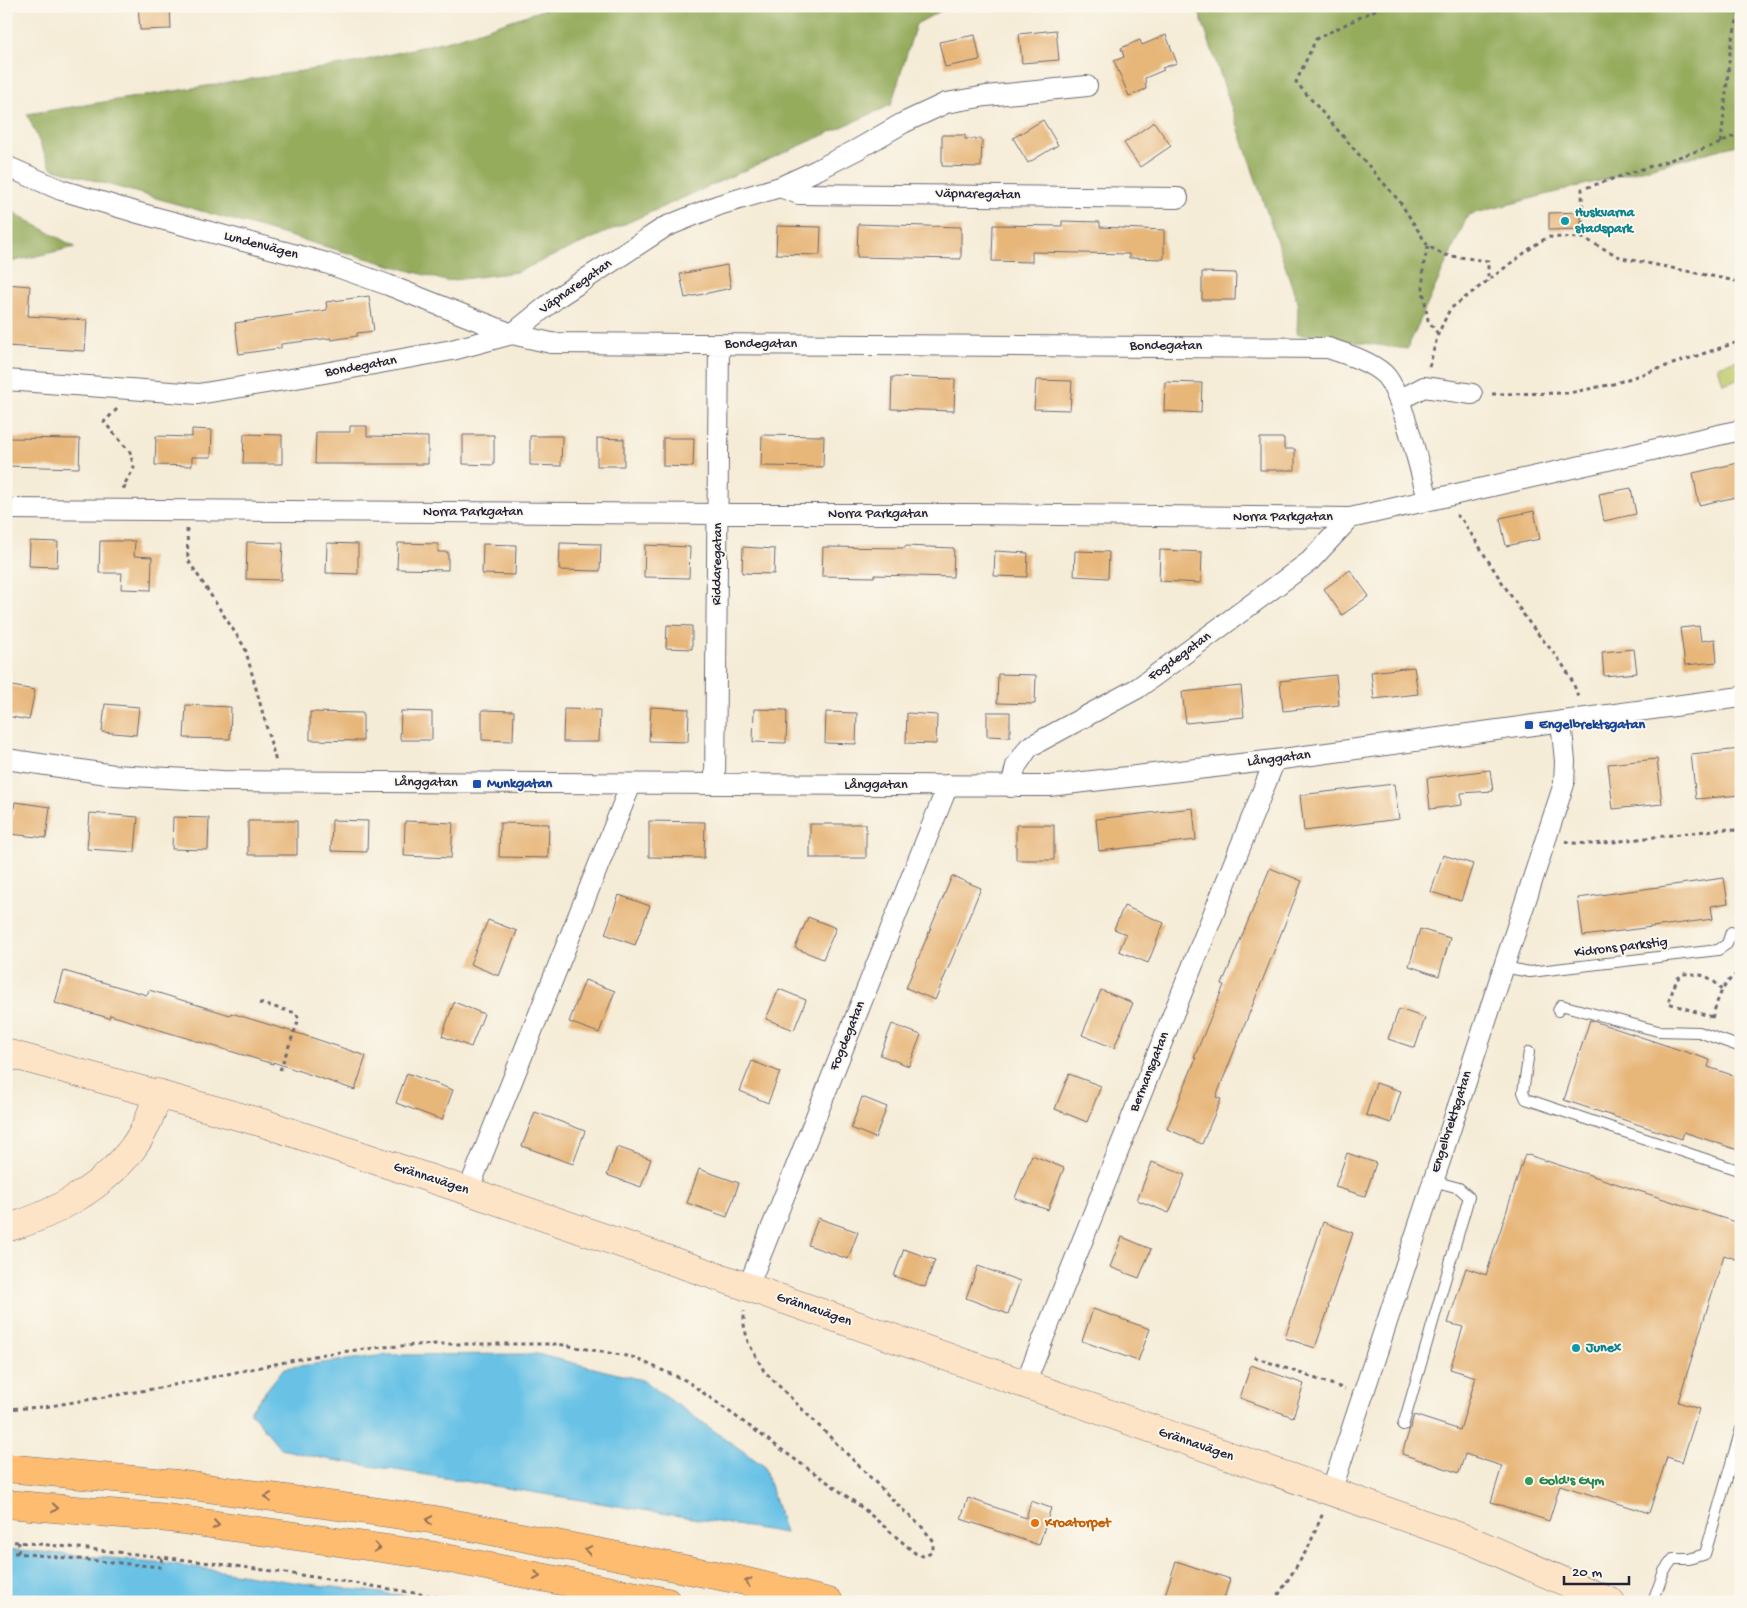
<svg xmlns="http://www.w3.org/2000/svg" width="1747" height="1608" viewBox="0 0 1747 1608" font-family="'Gochi Hand',sans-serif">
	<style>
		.green { fill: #bcc869; stroke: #6f7552 }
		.forest { fill: #95ac5d; stroke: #5c674c }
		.water { fill: #69c2e6; stroke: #467290 }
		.building { fill: #e7b679 }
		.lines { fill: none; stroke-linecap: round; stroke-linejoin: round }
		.lane-casing { stroke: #6c6972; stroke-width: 12 }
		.street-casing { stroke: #6c6972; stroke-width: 22 }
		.secondary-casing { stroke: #6c6972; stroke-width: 29 }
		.highway-casing { stroke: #6c6972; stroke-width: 29 }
		.path { stroke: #6c6972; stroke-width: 3; stroke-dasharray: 4 4; stroke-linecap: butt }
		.lane { stroke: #fff; stroke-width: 10 }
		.street { stroke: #fff; stroke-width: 20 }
		.secondary { stroke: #fee4c6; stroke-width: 28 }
		.highway { stroke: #fdbc70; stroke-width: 28 }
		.oneway { stroke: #906f56 }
		.culture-dot { fill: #0f9aa8; stroke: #fbf7ec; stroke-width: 2 }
		.transit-dot { fill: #1a4fb4; stroke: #fbf7ec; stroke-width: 2 }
		.leisure-dot { fill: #2e9e5b; stroke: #fbf7ec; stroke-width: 2 }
		.food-dot { fill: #e8710a; stroke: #fbf7ec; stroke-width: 2 }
		.labels { text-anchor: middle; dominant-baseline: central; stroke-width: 4; stroke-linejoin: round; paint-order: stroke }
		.street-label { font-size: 14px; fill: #22223b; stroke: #fbf7ec }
		.culture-label { font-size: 14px; font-weight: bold; fill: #0d838f; stroke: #fbf7ec; text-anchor: start }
		.transit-label { font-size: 14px; font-weight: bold; fill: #164399; stroke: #fbf7ec; text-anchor: start }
		.leisure-label { font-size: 14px; font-weight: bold; fill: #27864d; stroke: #fbf7ec; text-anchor: start }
		.food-label { font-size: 14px; font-weight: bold; fill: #c56008; stroke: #fbf7ec; text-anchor: start }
	</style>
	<rect width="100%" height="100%" fill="#fbf7ec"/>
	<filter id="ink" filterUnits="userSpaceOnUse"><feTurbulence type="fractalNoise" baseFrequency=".02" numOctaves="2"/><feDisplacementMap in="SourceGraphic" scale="10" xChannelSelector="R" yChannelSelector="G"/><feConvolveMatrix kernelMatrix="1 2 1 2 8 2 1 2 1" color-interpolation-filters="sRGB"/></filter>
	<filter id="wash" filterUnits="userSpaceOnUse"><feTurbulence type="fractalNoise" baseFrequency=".0096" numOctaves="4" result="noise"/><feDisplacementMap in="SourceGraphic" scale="20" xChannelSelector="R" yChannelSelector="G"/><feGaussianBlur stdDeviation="1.12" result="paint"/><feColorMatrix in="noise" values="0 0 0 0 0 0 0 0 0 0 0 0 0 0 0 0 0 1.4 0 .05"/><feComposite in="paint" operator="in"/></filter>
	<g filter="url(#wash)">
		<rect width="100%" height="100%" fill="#f5ecd7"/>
		<path class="green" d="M1741,359v19l-18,6 -5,-18z"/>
		<path class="forest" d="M554,6h396l-34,18 -25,81 -374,167 -71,9 -395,-113 -24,-54 327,-51 104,-25z
			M1197,6h544v138l-273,71 -61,134 -110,-15 1,-30z
			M6,208l69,39 -69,16z"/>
		<path class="water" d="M537,1354l105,26 122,86 21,67 -464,-75 -40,-9 -31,-38 34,-43 101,-13z
			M6,1549l160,14 134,20 115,14 26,5h-435z"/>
		<g id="blocks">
			<path class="building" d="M138,6h32l1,23 -31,1z
				M1056,30l3,30 -37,3 -3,-29z
				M975,35l5,25 -35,7 -6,-25z
				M1166,35l11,28 -15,5 2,2 -19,8 1,11 -17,7 -15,-35 10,-4 -3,-9 19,-8 2,5z
				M1043,120l15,25 -30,18 -15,-25z
				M1154,122l17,24 -31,21 -16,-24z
				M942,135h23v4h17l-1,28 -39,-1z
				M1581,212v17l-32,1v-17z
				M1062,221l38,1v5l64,3v29l-35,-1v-4l-97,-2v10l-40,-1 1,-36 69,1z
				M858,224l103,3v32l-104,-2z
				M777,226l44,1 -1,28 -44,-1z
				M727,265l4,23 -46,10 -5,-24z
				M1202,272l34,1 -1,27h-33z
				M6,284l24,2 -2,30 59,4 -2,31 -79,-5z
				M369,296l5,35 -17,2v3l-26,4v-2l-50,6v4l-42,6 -4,-31 92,-13 -1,-8z
				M892,377l63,2 -1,32 -63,-2z
				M1036,380l36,1 -2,29 -36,-1z
				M1165,382l37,1 -1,30 -37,-2z
				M350,426h17v10l61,1v27h-113l1,-32h34z
				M192,429l20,1 -1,27h-19v9l-37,-1 1,-29 36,1z
				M244,434l38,1v29h-39z
				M463,435h31v30l-31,-1z
				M762,435l62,1 -1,31 -62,-1z
				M530,436h32l-1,30 -31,-1z
				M6,438l74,1 -1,29 -73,-2z
				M597,438l27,1v27h-27z
				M663,438h31l-1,29 -30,-1z
				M1260,438h24v11h11v21h-35z
				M1738,463l3,12v21l-42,9 -6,-32z
				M1631,488l5,26 -32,7 -5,-27z
				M1534,511l6,28 -34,7 -6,-28z
				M30,541l28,1 -1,25 -28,-1z
				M100,541h35l-1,15 18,1 -1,33 -30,-1 1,-16h-23z
				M247,542l36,1 -2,37 -35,-1z
				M327,543l31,1v30l-32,-1z
				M398,543l40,1v8h10v18l-51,-1z
				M560,543l41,1 -1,27 -41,-1z
				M483,544l33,1 -1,30 -33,-1z
				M645,545l45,2 -1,31 -45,-1z
				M905,546l49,2 -1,29 -79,-2v2l-52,-1 1,-29 82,1z
				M743,547l32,2 -1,25 -32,-1z
				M1160,550l42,2 -1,31 -42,-2z
				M995,551l33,2 -1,24 -33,-1z
				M1075,551l34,1 -1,26 -34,-2z
				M1350,570l19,26 -27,19 -18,-26z
				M667,625l25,1v23l-26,-1z
				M1699,626l2,15 14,-2 2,23 -32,3 -5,-37z
				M1634,649l3,24 -33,3 -2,-24z
				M1414,667l4,27 -44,5 -3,-27z
				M998,674l38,1 -1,29 -38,-1z
				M1336,675l3,30 -56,6 -3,-30z
				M6,685l29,5 -6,30 -23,-4z
				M1241,686l3,31 -58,6 -4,-31z
				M105,704l34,3 -3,28 -34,-3z
				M186,705l45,2 -1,32 -46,-1z
				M651,707l38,2 -1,33 -39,-1z
				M564,709l36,1 -1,32h-36z
				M754,709l33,1 -1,33 -33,-1z
				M482,710l32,1 -1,30 -31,-1z
				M401,711l31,1v28h-32z
				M310,712l53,1v28l-53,-1z
				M826,712l31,1 -1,31 -31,-1z
				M987,712h23v25l-23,-1z
				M907,713l30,2 -1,29 -30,-1z
				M1741,749v46l-45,4 -5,-45z
				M1657,759l5,45 -49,5 -5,-45z
				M1490,770l3,21 -32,2 1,12 -32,4 -3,-31z
				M1394,784l5,35 -95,12 -4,-36z
				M15,802l35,5 -4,31 -36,-4z
				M1193,808l3,32 -97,11 -3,-32z
				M90,813l48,4 -3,35 -48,-3z
				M173,817l36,1 -1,32 -36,-1z
				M332,820l36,1 -1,31 -36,-1z
				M248,821h49v34h-49z
				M405,821l48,2 -2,35 -47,-2z
				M649,821l56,1 -1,36 -55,-1z
				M500,823l49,1 -1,34 -49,-1z
				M810,824h56v34h-56z
				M1016,825h38v35h-38z
				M1443,855l30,9 -12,37 -30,-9z
				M1270,868l32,13 -86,216 5,2 -19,45 -35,-15 29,-71h-2l30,-73 -2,-1z
				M952,876l29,12 -46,112 -29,-12z
				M1724,878l4,25 -17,3 2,13 -130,17 -5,-38z
				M619,895l31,11 -15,39 -30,-11z
				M1124,906l40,17 -16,40 -29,-12 7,-17 -12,-5z
				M808,917l28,11 -13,31 -28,-11z
				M488,920l29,11 -18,45 -29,-12z
				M1420,929l30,9 -11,38 -30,-10z
				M64,971l83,24 2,-5 81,25 1,-2 82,25 53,18 -11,34 -82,-28v2l-163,-49 -1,3 -54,-15z
				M585,980l30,11 -16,42 -30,-11z
				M779,989l27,11 -12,30 -28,-11z
				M1101,990l32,13 -19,45 -32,-13z
				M454,1002l30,12 -13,33 -29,-11z
				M1399,1009l26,9 -10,30 -27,-9z
				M1590,1020l120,40 -2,7 33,11v73l-57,-19 -2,7 -118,-39z
				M892,1024l29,11 -12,31 -29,-11z
				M752,1061l28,11 -12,31 -28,-12z
				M407,1073l46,17 -11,30 -46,-17z
				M1069,1074l32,12 -14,36 -32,-13z
				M1376,1083l25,8 -10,32 -25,-8z
				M862,1097l25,10 -12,31 -24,-10z
				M535,1112l50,19 -12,33 -51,-18z
				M617,1147l34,12 -10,28 -34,-12z
				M1347,1153l29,10 -11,33 -30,-9z
				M1525,1154l216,70v37l-17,-6 -46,147 21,7 -17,53 -15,-5 -18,56 -89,-28 -11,36 -58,-19 11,-36 -37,-12 -6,19 -57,-19 12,-39 46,15 16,-53 -26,-8 13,-42 -15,-4 18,-55 20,7z
				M1032,1155l32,13 -16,42 -33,-12z
				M1152,1162l33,13 -16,38 -32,-13z
				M699,1169l40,14 -12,34 -40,-14z
				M818,1218l40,14 -10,27 -40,-14z
				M1323,1222l30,11 -25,73 1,1 -14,41 -30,-10z
				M1122,1237l29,12 -12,29 -29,-11z
				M904,1249l31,11 -10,27 -31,-11z
				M978,1266l42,15 -12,33 -42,-16z
				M1093,1309l57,20 -12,32 -56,-20z
				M1251,1365l53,19 -11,33 -53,-19z
				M968,1498l58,20 5,-17 20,7 -12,37 -78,-26z
				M1176,1561l54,18 -7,23h-47l-12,-4z"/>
		</g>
	</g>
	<g filter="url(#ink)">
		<use href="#blocks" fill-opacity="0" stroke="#6c6972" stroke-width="1"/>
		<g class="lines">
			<g class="lane-casing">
				<path id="lane" d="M1503,967l27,5 188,-22 9,-6 4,-12
					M1558,1011l3,-6 97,26 41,1 42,15
					M1529,1052l-6,40 3,7 215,72
					M1403,1426l66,-229 -10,-9 -26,-7
					M1653,1602l11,-31 9,-12h16l16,-5 36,-125"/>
			</g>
			<g class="street-casing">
				<path id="street" d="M6,166l55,24 74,22 191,51 62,22 124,49
					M780,187l19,7 379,4
					M512,334l46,-37 107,-70 54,-22 61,-18 37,-17 41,-21 45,-26 43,-20 40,-7 101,-10
					M6,380l192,14 93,-15 161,-29 60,-16 39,9 777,5c18,6 42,13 56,26 18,17 36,97 44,125
					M1399,400l25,-13 48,7
					M6,509l712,5h251l381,4 391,-88
					M6,759l108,16 109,6 826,5 226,-26 466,-63
					M715,784l4,-440
					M1011,787l5,-21 13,-19 109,-59 172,-127 40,-43
					M468,1191l163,-407
					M748,1287l200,-502
					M1025,1384l250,-624
					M1331,1492l233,-708 1,-23 -4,-40"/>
			</g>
			<g class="secondary-casing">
				<path id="secondary" d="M6,1053l257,70 205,68 280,96 724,254 139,61
					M6,1228c45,-11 98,-42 126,-79 13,-17 20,-36 26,-56"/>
			</g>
			<g class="highway-casing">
				<path id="highway" d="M6,1468l172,16 252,35 310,61 89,22
					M6,1504l162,14 262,37 237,47"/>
			</g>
			<path class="path" d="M1383,6l-67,33 -20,43 104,120 28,44 16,9 44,6v21
				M1741,132l-20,11 -139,46 1,49 39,20 119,24
				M1721,143l10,-100 10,-37
				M1428,246l-5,21v23l5,30 10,14
				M1429,367l9,-33 12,-25 85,-64 13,-8 35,1
				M1492,394l77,-1 44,-9 128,-43
				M117,409l-13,13 26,30 4,16 -11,19 3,1
				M1456,515l5,3c22,34 44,70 67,103 18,25 43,46 50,77
				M187,529l1,31 57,88 31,114
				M1565,841l7,2 23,1 128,-15 18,2
				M259,1003l37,10 3,6 -19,51
				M1712,1017l-44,-14 9,-24 6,-5c16,-1 30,2 38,16
				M1712,1018c6,-19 10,-36 29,-47
				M1254,1357l91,32
				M6,1409l38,-2 115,-19 165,-34 58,-7 54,-3h122l74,13 55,24 113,82 33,23 32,24 50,43 8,3 10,-5v-10l-11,-14 -20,-18 -138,-138 -16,-29 -4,-17v-14
				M6,1541c154,14 307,33 459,61
				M6,1552l154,15 2,-10
				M18,1553l1,-11
				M413,1602l1,-9
				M1274,1602l34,-54 15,-35"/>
			<use href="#lane" class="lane"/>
			<use href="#street" class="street"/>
			<use href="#secondary" class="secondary"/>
			<use href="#highway" class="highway"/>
		</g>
		<defs><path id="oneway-chevron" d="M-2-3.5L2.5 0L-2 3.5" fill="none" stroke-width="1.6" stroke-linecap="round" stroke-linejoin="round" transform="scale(1.25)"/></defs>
		<g class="oneway">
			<use href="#oneway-chevron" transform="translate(268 1497) rotate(-172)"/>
			<use href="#oneway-chevron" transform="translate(55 1508) rotate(5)"/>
			<use href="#oneway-chevron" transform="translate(429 1520) rotate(-171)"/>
			<use href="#oneway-chevron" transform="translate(216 1525) rotate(8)"/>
			<use href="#oneway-chevron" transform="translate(377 1548) rotate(8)"/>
			<use href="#oneway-chevron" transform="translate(588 1550) rotate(-169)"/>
			<use href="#oneway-chevron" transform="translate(537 1576) rotate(11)"/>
			<use href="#oneway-chevron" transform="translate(748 1582) rotate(-166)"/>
		</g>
	</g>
	<g class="culture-dot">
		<circle cx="1565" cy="221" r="5"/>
		<circle cx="1576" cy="1348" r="5"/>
	</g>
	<g class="transit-dot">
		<rect x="1524" y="720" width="10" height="10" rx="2.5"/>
		<rect x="472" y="779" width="10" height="10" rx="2.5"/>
	</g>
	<circle class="leisure-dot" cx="1529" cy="1481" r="5"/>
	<circle class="food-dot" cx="1035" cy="1523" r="5"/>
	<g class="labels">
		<g class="street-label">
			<text transform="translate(978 195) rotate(1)">Väpnaregatan</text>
			<text transform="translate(261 246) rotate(15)">Lundenvägen</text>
			<text transform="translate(576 287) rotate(-35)">Väpnaregatan</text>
			<text x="761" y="344">Bondegatan</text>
			<text x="1166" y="346">Bondegatan</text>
			<text transform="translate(361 367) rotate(-10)">Bondegatan</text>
			<text x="473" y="512">Norra Parkgatan</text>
			<text x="878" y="514">Norra Parkgatan</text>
			<text x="1283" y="517">Norra Parkgatan</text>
			<text transform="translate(718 564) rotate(-89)">Riddaregatan</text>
			<text transform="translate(1180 657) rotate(-36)">Fogdegatan</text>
			<text transform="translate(1279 759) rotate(-7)">Långgatan</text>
			<text transform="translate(426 783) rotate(1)">Långgatan</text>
			<text x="876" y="785">Långgatan</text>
			<text transform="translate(1621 948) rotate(-7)">Kidrons parkstig</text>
			<text transform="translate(848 1036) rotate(-68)">Fogdegatan</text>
			<text transform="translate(1150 1072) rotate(-68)">Bermansgatan</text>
			<text transform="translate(1452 1122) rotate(-72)">Engelbrektsgatan</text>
			<text transform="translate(431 1179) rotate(18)">Grännavägen</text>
			<text transform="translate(814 1310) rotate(19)">Grännavägen</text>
			<text transform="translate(1196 1445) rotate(19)">Grännavägen</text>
		</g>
		<g class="culture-label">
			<text x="1575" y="213">Huskvarna<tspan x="1575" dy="16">stadspark</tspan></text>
			<text x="1586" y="1348">Junex</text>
		</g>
		<g class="transit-label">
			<text x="1539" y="725">Engelbrektsgatan</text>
			<text x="487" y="784">Munkgatan</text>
		</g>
		<g class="leisure-label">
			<text x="1539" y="1481">Gold's Gym</text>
		</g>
		<g class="food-label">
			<text x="1045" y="1523">Kroatorpet</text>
		</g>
	</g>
	<rect width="1747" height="1608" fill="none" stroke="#fbf7ec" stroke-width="25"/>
	<path d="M1564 1576v8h65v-8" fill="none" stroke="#22223b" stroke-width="2.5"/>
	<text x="1572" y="1576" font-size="15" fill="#22223b" stroke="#fbf7ec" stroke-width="4" paint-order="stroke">20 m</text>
</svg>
